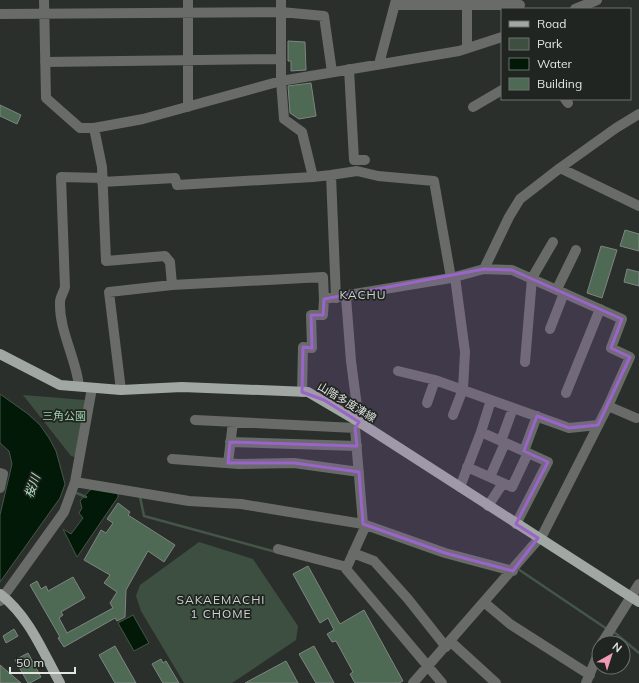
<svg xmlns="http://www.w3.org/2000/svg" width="639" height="683" viewBox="0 0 639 683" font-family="Mulish,'Noto Sans JP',sans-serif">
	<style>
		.green { fill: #3c4f40 }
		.water { fill: #021908; stroke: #455649 }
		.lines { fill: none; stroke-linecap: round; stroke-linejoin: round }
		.stream { stroke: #455649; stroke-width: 2.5 }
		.building { fill: #4e6954; stroke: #7f8580 }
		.minor { stroke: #686b68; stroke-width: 10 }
		.major { stroke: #a1a7a2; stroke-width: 10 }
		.marked { fill: #9a64ca; fill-opacity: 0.2; stroke: #9a64ca; stroke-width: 3; stroke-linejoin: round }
		.labels { text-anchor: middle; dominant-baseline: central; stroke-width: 3.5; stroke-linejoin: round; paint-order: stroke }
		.street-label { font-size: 11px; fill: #e2e5e2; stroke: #202521 }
		.park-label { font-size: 11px; fill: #9fd1a9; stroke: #202521 }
		.neighbourhood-label { font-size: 12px; letter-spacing: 1px; fill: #ced5d0; stroke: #202521 }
		.water-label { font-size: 12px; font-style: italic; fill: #b3e6bd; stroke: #202521 }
	</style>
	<rect width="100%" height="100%" fill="#2a2f2b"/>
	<path class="green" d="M23,395l62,5 -10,57 -4,-1z
		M199,542l54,17 45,67 -2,14 -64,43h-48l-43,-72 -5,-15 4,-11z"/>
	<path class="water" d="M0,394l28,20 12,11 9,13 7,13 9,33 -5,14 -60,84v-67l12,-51 -3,-13 -9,-8z
		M95,488l23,4v5l-41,60 -14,-28 8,5 12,-16 -4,-5 3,-5 -2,-7 10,-11z
		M133,615l16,28 -15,8 -16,-28z"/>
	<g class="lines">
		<path class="stream" d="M74,492l12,5
			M140,497l4,19 132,36
			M518,569l89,60
			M614,632l25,21"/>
	</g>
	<path class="building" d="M288,41l17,1 1,28 -15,1v-10h-3z
		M311,83l5,33 -17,3 -9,-6 -2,-27z
		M0,105l21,10 -4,9 -17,-8z
		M625,230l14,4v17l-19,-5z
		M601,246l16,4 -15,48 -15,-5z
		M627,269l12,3v14l-15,-4z
		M118,503l12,9 -2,3 47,30 -11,17 -16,-11 -22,39 -1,27 -8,4 -2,-3 -51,29 -6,-9 2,-1 -30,-52 7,-4 4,8 5,-3 2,5 25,-14 12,21 -24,14 2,3 -4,3 8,15 46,-25 -3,-5 7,-11 -13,-9 6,-8 -26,-15 17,-30 5,3 7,-10 -6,-4z
		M308,566l32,58 24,-14 39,71 -4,2h-44l-5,-9 3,-2 -17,-31 -4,1 -5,-8 7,-4 -6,-12 -8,5 -27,-49z
		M14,629l4,7 -12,7 -3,-7z
		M115,646l21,37h-21l-16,-28z
		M314,646l20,37h-18l-17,-29z
		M28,653l13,24 -11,6h-2l-13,-23z
		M161,659l2,4 3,-2 13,22h-16l-11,-19z
		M286,661l12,22h-53z
		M0,665l21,18h-21z"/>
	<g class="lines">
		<path class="minor" d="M44,0l2,98 34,30h14
			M281,0v81l3,38 18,13 11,45 18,-2 5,123
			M395,5h125
			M575,9l22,-9
			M0,14l281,-2 43,4 8,56
			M467,48v-48
			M45,62l236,-3
			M379,64l17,-64
			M349,69l5,91h11
			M565,99l3,4
			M188,107v-107
			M473,107l29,-17
			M560,168l79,38
			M331,175l26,-4 21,5 56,5 17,97
			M102,182l73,-4 2,7 136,-8
			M484,269l25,-52 11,-18 40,-31 56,-40 23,-14
			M172,285l-2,-23 -5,-6 -59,5 -4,-94 -8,-39 49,-9 138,-38 178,-30 43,-14
			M557,289l19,-39
			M346,297l5,64 8,61 -4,6 8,96 82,29 68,18
			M550,329l14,-36
			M525,362l7,-84 21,-36
			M398,371l37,9 134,48 29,-3
			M79,386c-3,-28 -20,-55 -19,-84 0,-5 4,-10 5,-15l-4,-110 42,1
			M121,390l-12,-98 63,-7 151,-8 1,22 127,-21 33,-9 28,1 110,49 -11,29 19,9 -22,49 -65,128 -130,149
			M302,392l1,-45 9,1 -1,-33h12l1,-16
			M566,393l34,-84
			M427,403l8,-23
			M608,406l28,12
			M453,415l10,-26 2,-37 -10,-75
			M195,420l160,8
			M481,432l67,30 -32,62
			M501,441l12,-33
			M230,442l127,4
			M524,451l13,-35
			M172,459l67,5 55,-1 65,9
			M228,463l5,-41
			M467,467l45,20 16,-34
			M0,473l3,1 -3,14
			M490,477l15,-34
			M75,482l114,19 52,3 122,20
			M460,487l21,-55 10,-32
			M488,506l15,-23
			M366,525l-20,44 96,114
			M278,549l69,18
			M353,553l21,8 34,38 38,48
			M0,601l64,-89 11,-30 17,-94
			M485,603l25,21 80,51
			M451,642l45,41
			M602,643l37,-59
			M586,683l13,-31"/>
		<path class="major" d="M0,354l60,31 61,5 61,-3 126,5 51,30 280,180
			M0,594c29,22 43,58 60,89"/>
	</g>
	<path class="marked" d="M484,269l28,1 110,49 -11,29 19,9 -32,68 -29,3 -32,-12 -13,35 24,11 -32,62 22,14 -25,33 -68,-18 -82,-29 -4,-52 -65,-9h-66l2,-21 127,4 -2,-18 4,-6 -35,-22 -22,-8 1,-45 9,1 -1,-33h12l1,-16z"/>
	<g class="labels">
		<g class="street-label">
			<text transform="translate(347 402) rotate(31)">山階多度津線</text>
		</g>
		<g class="park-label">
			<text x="64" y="416">三角公園</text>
		</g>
		<g class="neighbourhood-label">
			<text x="363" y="294">KACHU</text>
			<text x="221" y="599">SAKAEMACHI<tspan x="221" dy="14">1 CHOME</tspan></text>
		</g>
		<g class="water-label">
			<text transform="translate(32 486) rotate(-71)">桜川</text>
		</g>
	</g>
	<rect x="501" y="8" width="130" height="92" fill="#202521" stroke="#6e726e"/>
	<rect x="509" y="21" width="20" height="6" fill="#a1a7a2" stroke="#6e726e"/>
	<text x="537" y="28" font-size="12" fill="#e2e5e2">Road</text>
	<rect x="509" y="38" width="20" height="12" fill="#3c4f40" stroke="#6e726e"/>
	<text x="537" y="48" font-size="12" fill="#e2e5e2">Park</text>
	<rect x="509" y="58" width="20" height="12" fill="#021908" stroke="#6e726e"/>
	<text x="537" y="68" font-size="12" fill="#e2e5e2">Water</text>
	<rect x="509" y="78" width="20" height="12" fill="#4e6954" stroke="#6e726e"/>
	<text x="537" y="88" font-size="12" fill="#e2e5e2">Building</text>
	<g transform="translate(611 655) rotate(39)"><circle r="19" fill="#202521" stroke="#6e726e"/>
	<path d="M0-3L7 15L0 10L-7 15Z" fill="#f19ab4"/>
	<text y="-6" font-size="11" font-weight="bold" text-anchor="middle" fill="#e2e5e2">N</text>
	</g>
	<path d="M10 667v6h65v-6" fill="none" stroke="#e2e5e2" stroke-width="2"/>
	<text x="16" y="667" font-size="12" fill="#e2e5e2" stroke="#202521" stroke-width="3" paint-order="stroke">50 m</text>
</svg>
